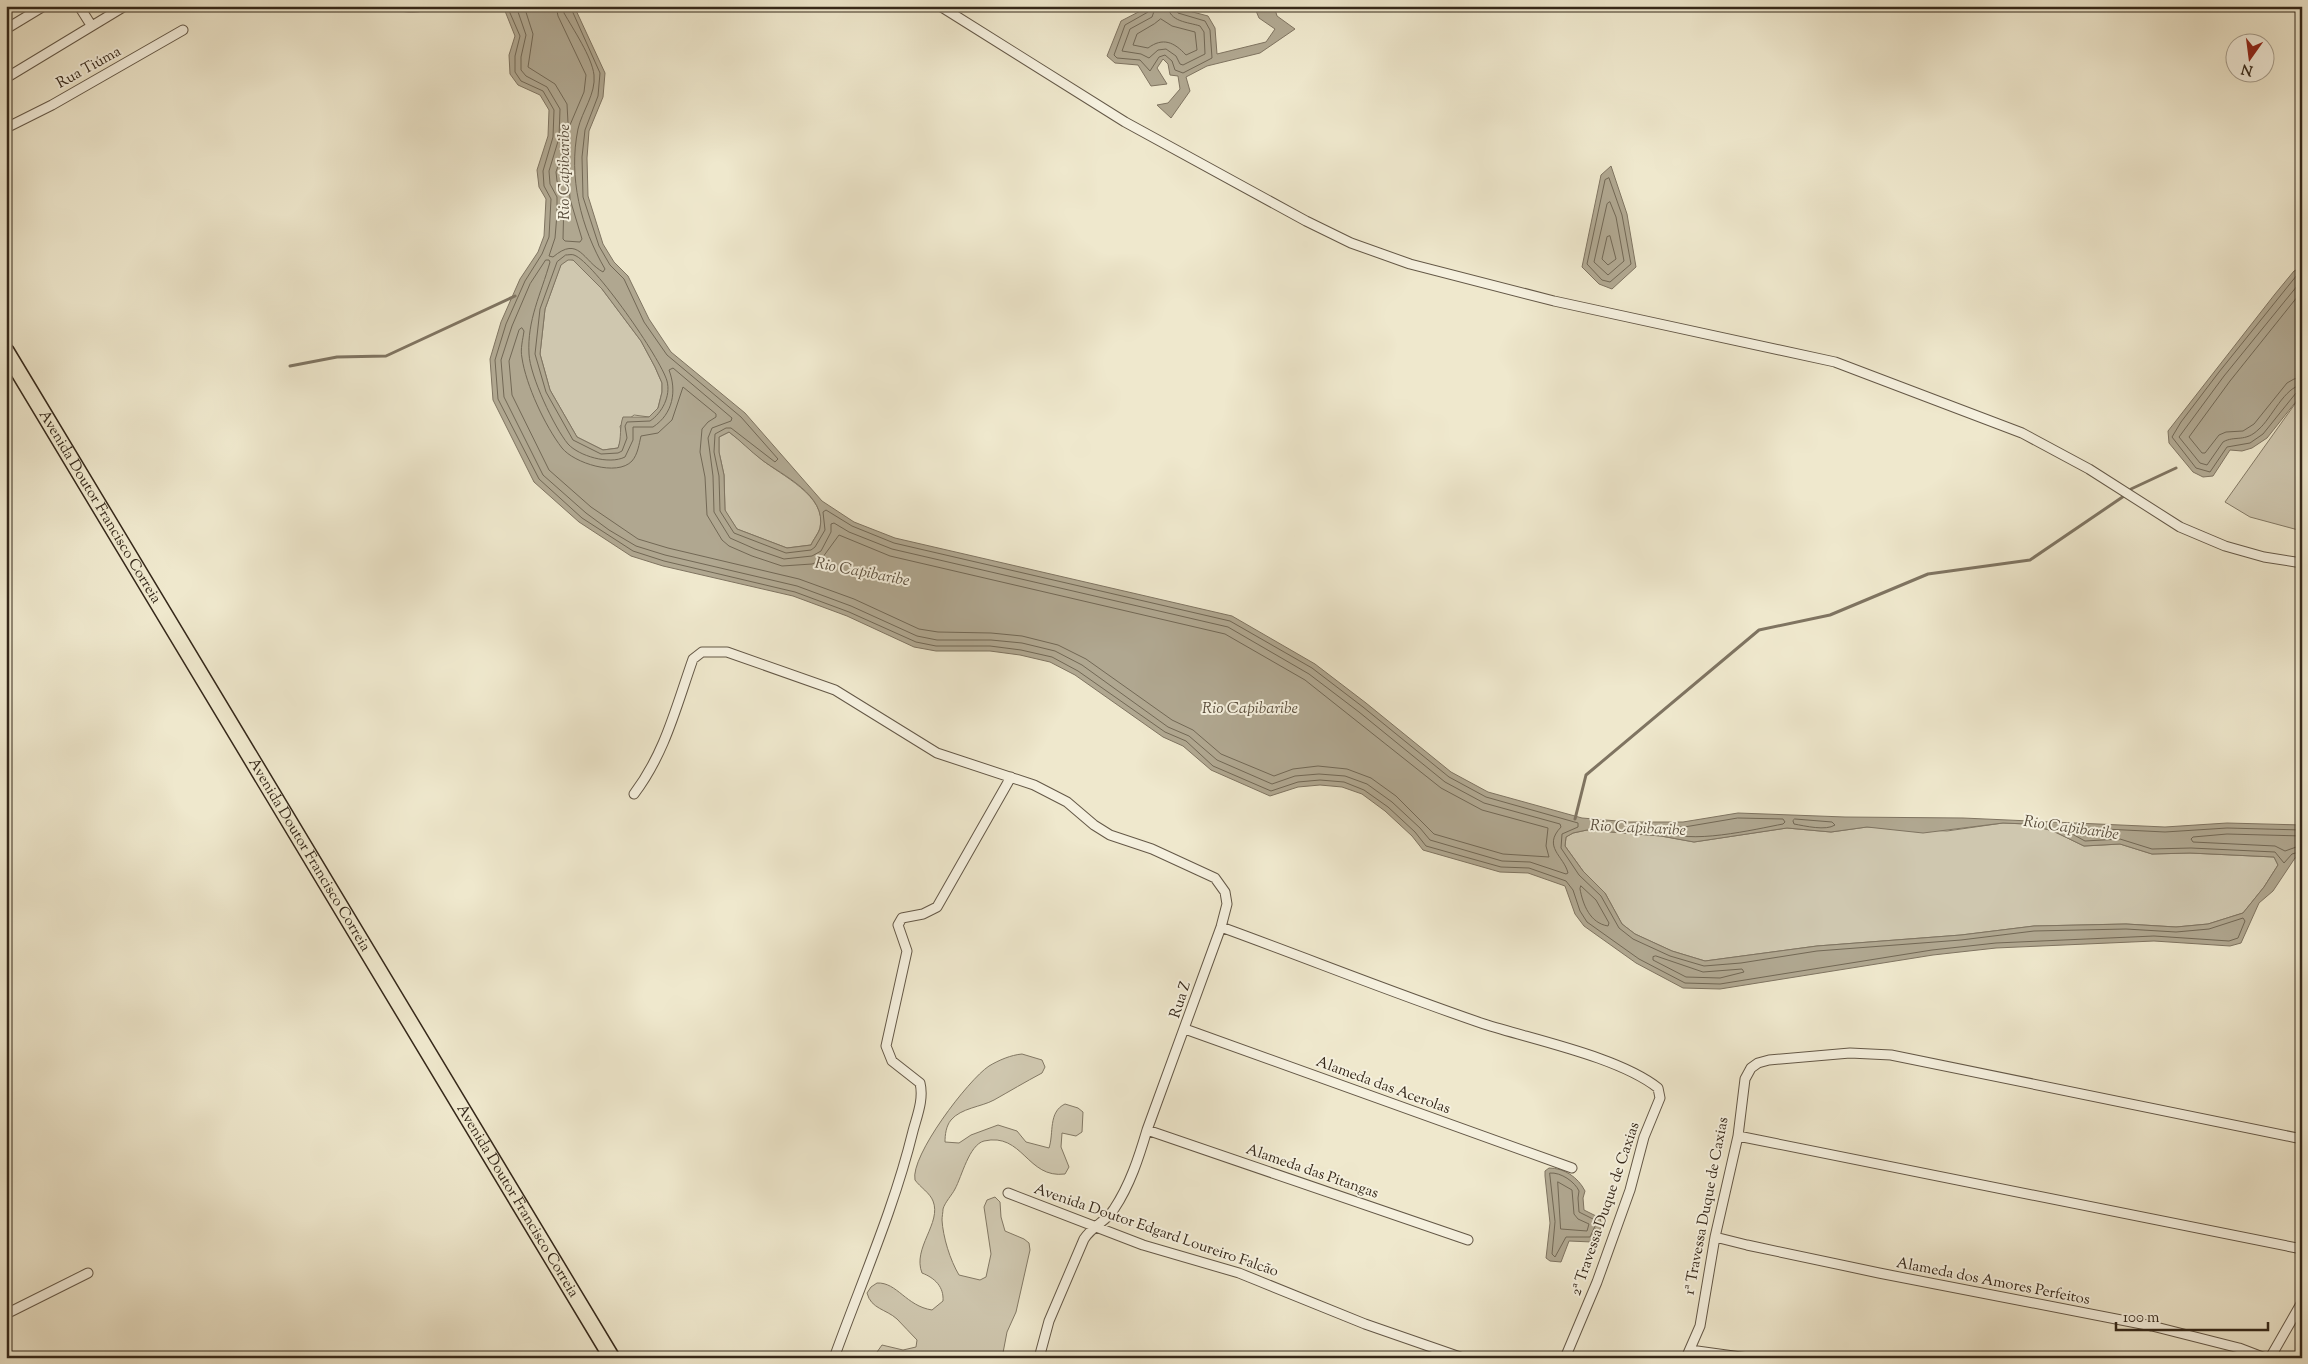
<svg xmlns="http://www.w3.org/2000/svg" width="2308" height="1364" viewBox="0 0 2308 1364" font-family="'Sorts Mill Goudy',serif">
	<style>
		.green { fill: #cfc7af; stroke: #827864 }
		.water { fill: #b0a790; stroke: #7f7461; fill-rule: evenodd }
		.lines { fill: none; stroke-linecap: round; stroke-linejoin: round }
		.shore { stroke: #726855; stroke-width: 1 }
		.stream { stroke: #7f7461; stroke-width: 3 }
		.street-casing { stroke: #645847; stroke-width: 11 }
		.primary-casing { stroke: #35281a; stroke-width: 18 }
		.street { stroke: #f5f0de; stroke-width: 9 }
		.primary { stroke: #efe8cd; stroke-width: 15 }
		.labels { text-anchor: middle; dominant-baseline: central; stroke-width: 4; stroke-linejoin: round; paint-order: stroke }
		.street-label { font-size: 15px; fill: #35281a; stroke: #f5f0de }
		.water-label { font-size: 16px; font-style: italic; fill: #5a4e3d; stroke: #f5f0de }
	</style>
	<rect width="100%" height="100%" fill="#efe8cd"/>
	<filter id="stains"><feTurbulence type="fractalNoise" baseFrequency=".004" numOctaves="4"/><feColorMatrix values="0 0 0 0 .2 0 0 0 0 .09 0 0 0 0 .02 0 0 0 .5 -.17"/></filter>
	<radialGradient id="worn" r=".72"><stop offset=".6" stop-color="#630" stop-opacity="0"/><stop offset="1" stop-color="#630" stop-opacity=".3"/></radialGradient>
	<path class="green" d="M568,259l5,1 29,29 39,52 14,26 7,16v9l-4,16 -9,9 -15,-2 -14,11 2,11 -4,11 -15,2 -26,-13 -27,-47 -10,-36 5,-45 16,-45z
		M2302,394v137l-52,-14 -25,-15z
		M729,432c11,8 21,18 32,27 19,16 67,37 59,69 -2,6 -7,12 -9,17l-24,3 -50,-19 -12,-18 -1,-36 -5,-23v-15z
		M2003,823l24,1 26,7 31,15 36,-2 32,10 38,-1 84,4 4,8 -14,22 -21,26 -35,11 -32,3 -50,-3 -92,2 -73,9 -144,11 -112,15 -33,-10 -37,-17 -13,-10 -17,-31 -22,-22 -18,-25 1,-9 7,-4 14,-3 74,6 33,6 93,-14 44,4 36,-5 80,4z
		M1022,1054l20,6 3,7 -3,6c-17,9 -32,18 -48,27 -13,7 -33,8 -43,20 -5,6 -6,15 -6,22l14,1 12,-8 27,-10 19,6 9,11 23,6c5,-15 -1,-36 16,-44l13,4 5,4 -1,20 -6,4 -14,-3 -1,14 8,20 -4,7c-38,5 -42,-42 -81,-33 -15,4 -22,35 -29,48 -3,6 -10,13 -12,20 0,3 -1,8 -1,11 1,17 8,40 17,55l21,5 6,-3 5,-23 -7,-47 3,-7 8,-3 5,5 1,15 4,14 19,8 5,4 1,7 -14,62 -9,20 -5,26h-120l-5,-6 5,-7 21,5 13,-3 1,-7c-7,-7 -13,-14 -20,-21 -11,-10 -26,-10 -30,-26l4,-6 6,-4c20,-1 29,23 55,27l11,-9c1,-14 -8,-23 -21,-28 -10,-25 20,-50 11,-72 -3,-8 -13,-14 -18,-21 -5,-24 53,-100 74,-114 10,-6 22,-11 33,-12z"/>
	<path class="water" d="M390,6h60c-18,3 -44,12 -60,0z
		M493,6h81l31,67 -2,24 -14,34 -2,27 1,38 15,48 11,18 14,14 21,43 22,33 74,61 77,88 32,21 41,16 337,78 83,48 51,39 85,69 37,20 94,26 47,4h54l55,-9 107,4 118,1 202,9 62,-4 75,2v31l-7,2 -22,33 -14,12 -18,40 -11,3 -76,-5 -158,7 -63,7 -213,34 -37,-1 -47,-25 -52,-37 -9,-12 -10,-28 -37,-13 -28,-1 -77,-22 -11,-14 -27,-25 -23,-17 -20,-7 -22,-2 -22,2 -28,9 -59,-26 -28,-24 -20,-9 -88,-62 -25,-13 -30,-7 -30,-4h-54l-22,-4 -67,-31 -54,-20 -130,-30 -32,-10 -52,-34 -45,-40 -41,-82 -3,-41 11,-37 19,-43 18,-27 6,-16 2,-37 -7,-12 -2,-17 11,-34 1,-26 -9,-15 -22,-10 -8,-11 -1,-19 6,-19 -10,-25zM568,260h5l29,29 39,52 14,26 7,16v9l-4,16 -9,9h-26c-4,11 -1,20 -5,31l-15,2 -26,-13 -27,-47 -10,-36 5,-45 16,-44zM729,432c12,9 21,19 33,28 20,15 65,35 58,68 -1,5 -7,12 -9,17l-24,3 -50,-19 -12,-19 -1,-35 -5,-23v-15zM2003,823l24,1 26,7 31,15 36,-2 32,10 38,-1 84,4 4,8 -14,22 -21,26 -35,11 -32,3 -50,-3 -92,2 -73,9 -144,11 -112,15 -33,-10 -37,-17 -13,-10 -17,-31 -22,-22 -18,-25 1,-9 7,-4 14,-3 74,6 33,6 93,-14 44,4 36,-5 56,6z
		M1150,6h20l38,10 7,12 2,26 49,-12 9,-13 -16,-11 -5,-12h20l3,10 18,13 -35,24 -53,13 -21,11 4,14 -19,27 -14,-13 11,-2 12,-14 -2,-13 -8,-1 -2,-11 -5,-5 -6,9 10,16 -16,2 -13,-21 -23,-2 -8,-7 14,-35z
		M1611,166l16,48 9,53 -24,22 -13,-5 -17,-17 19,-92z
		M2302,267v127l-35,44 -15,10 -10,3 -12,-1 -17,26 -10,1 -10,-5 -24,-29 -1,-12 107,-137 19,-23z
		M1549,1168c15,0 29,9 36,23l-2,7 1,12 16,8c3,9 -1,17 -8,24l-23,-1 -8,21 -11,-1 -4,-3 4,-35 -5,-47v-5z"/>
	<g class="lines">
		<path class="shore" d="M507,6l13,30 -5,20v16l6,9 22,10 11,19 -1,27 -10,34 1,15 7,13 -2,38 -7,17 -17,27 -19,43 -11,36 3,39 41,80 43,39 51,33 31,10 131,31 54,20 67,30 20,4h54l31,4 31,7 26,14 87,61 21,9 27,25 58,25 27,-9 22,-2 24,2 20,8 24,17 27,25 11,14 75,21 28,1 37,13 7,9 7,21 7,11 52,37 46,24 35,1 212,-34 64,-7 158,-7 75,5 9,-3 7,-17 -2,-3 -34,11 -33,3 -50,-3 -92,2 -73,9 -144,11 -76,12 -37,3 -34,-10 -37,-17 -14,-11 -18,-32 -22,-21 -18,-27 1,-14 16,-7v-4l-92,-26 -37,-20 -86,-70 -51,-39 -82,-47 -336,-78 -42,-17 -26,-16 -3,2 2,18 -10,17 -4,3 -25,3 -52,-20 -14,-22 -1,-35 -5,-24 1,-18 11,-6h5l44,34 3,-3 -37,-42 -74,-62 -23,-33 -20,-43 -14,-14 -11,-19 -16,-49 -1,-40 3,-27 13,-34 2,-23 -30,-67
			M516,6l10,29 -5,22v13l5,6 21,11 13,22 -1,29 -10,33 1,13 7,13v17l-2,24 -6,18 4,1c26,-22 30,4 50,15l2,-3c-24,-41 -37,-92 -27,-140 4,-18 18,-35 16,-54 -2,-18 -21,-46 -30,-62l-1,-7
			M524,6l9,28 -5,33 27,17 12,20 1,19 2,2 14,-33 2,-17 -28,-59 -2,-10
			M1150,6l-2,6 -23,13 -11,30 3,3 23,2 10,11 9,-14 6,-2 7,6 3,9 8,3 29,-15 -2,-28 -5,-9 -27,-8 -4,-7
			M1156,6l-4,11 -22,12 -8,22 19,3 8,4 9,-8 8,-1 10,7 4,8 3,1 22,-11 -1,-22 -4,-6c-12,-4 -31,-4 -32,-20
			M1161,19l11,7 23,6 2,18 -11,5c-12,-13 -23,-18 -38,-7l-15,-3 4,-11 17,-10z
			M567,148l3,51 12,40 -2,3 -15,-1 -2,-2 1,-41 -7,-17 -1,-9 8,-23z
			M1609,178l13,37 9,49 -21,18 -8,-2 -15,-16 18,-84z
			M1610,202l6,15 8,44 -16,14 -14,-13 13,-58z
			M1610,236l6,23 -8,6 -6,-6 5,-22z
			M566,255c2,0 6,-1 8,0 20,7 87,104 93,126 4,15 -5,32 -17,40l-23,1 -2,4 2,12 -5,13 -4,2 -17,1 -28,-14 -27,-48 -11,-38 5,-45 17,-47z
			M546,260h3l1,2c-9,32 -23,58 -21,92 1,22 25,73 39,90 11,12 41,21 57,13l8,-17v-13h20c20,-13 24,-36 16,-57l4,-2 59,50 -1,3 -19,7 -4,10 5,38 1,36 16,26 25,11 29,10 28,-3 9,-5 10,-19v-8l3,-1 15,9 43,17 336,78 81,47 50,38 86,70 39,21 76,21 1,3c-19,20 3,29 7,46l-2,1 -36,-12 -28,-1 -72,-21 -10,-12 -28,-26 -25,-18 -22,-8 -26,-2 -24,2 -23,8 -55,-24 -28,-24 -21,-9 -86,-62 -27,-14 -33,-8 -31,-3h-54l-20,-4 -66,-30 -54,-20 -132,-31 -29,-9 -27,-16 -23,-17 -43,-38 -39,-78 -3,-37 11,-34 18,-42z
			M2302,273l-5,2 -78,97 -38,50 -9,15 24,31 14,4 17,-25 23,-4 13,-9 33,-41 6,-2
			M2302,280l-78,96 -45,61 21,26 7,2 16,-23c12,-7 22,1 36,-13 12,-10 26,-43 43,-44
			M2302,291l-72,90 -41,56 13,16h3l14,-18 7,-3 17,-1 11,-7 33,-41 7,-4 8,-2
			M522,328l2,3c-1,8 -4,18 -2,27 4,27 23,68 40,90 12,15 55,29 70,13 6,-7 7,-17 9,-25l17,-3 14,-13 11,-33 33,27v3l-8,5 -6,7 -2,23 5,25 2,38 15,25 7,6 23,10 30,10 30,-2 8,-3 19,-26 51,21 335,78 80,46 136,108 41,22 66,18 -2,18 3,11 -46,-3 -69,-20 -38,-38 -25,-18 -24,-9 -29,-3 -25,3 -19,7 -53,-22 -28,-24 -21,-10 -86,-61 -28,-14 -36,-9 -31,-3 -53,-1 -19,-3 -65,-30 -55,-20 -131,-31 -30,-9 -47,-32 -42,-37 -37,-75 -3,-34 10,-31z
			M1738,818l45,1 2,3 -2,2c-27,5 -97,22 -119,6l2,-3h18z
			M1795,819l37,3 3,3c-9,6 -30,1 -41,-1l-1,-3z
			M2302,830l-75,-2 -62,4 -100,-5 -2,2 22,12 35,-2 32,10 39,-1 84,4 9,11 8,-9 10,-3
			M2302,836l-75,-2 -34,3 -2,2 2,3 82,4 10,5 17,-6
			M1581,886l15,14 13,23 -1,3c-18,-3 -25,-21 -28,-37z
			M1656,956l47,16 39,-3 2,3 -24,6 -34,-1 -33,-17v-3z
			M1550,1173c11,-1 25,9 29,18l-1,7 1,14 16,8 1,4 -6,13h-24l-11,20 -3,-3 3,-32z
			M1558,1182l14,8 2,24 4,5 11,5 -2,7 -26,-2z"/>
		<path class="stream" d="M290,366l47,-9 49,-1 129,-60
			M2131,489l45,-21
			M1575,819l11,-44 173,-145 71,-15 98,-41 102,-14 94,-64"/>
		<g class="street-casing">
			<path id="street" d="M79,6l12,19
				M940,6l185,116 181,99 45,22 59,21 144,37 281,61 187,71 67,36 91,58 45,19 39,11 38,6
				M6,29l38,-23
				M6,78l119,-72
				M6,128l46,-23 131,-75
				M634,794c31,-41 42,-87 59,-135l9,-7h25l108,38 102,63 97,32 33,17 27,23 16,10 42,14 63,29 10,14 2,12 -6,23 -74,203c-8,27 -17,55 -33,79 -8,13 -21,16 -30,30l-35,82 -10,37
				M1221,927c88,32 175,67 263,97 50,16 135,33 174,64l2,10 -16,39 -14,53 -33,92 -32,76
				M1185,1029l387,139
				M1147,1130l321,110
				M1738,1136l564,113
				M1008,1193l135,52 96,28 126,51 98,34
				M1715,1237l32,8 132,28 273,53 87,22 26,10
				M6,1314l82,-41
				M1690,1350l58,8
				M834,1358c27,-75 60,-149 79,-227 4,-15 11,-32 7,-48l-28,-22 -6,-15 21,-95 -9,-26 4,-7 21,-4 14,-7 74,-130
				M1686,1358l14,-32 15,-89 23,-101 7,-57 6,-11 7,-5 11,-3 81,-7 41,2 411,84
				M2270,1358l32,-56"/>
		</g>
		<g class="primary-casing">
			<g id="primary">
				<path id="s1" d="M6,351l606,1007"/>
			</g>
		</g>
		<use href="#street" class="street"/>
		<use href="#primary" class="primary"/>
	</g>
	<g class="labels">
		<g class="street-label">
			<text transform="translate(89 68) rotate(-29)">Rua Tiúma</text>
			<text stroke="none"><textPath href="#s1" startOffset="182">Avenida Doutor Francisco Correia</textPath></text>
			<text stroke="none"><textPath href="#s1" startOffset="588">Avenida Doutor Francisco Correia</textPath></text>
			<text transform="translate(1181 1000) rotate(-72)">Rua Z</text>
			<text transform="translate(1383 1086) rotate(20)">Alameda das Acerolas</text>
			<text transform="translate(1312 1172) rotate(19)">Alameda das Pitangas</text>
			<text stroke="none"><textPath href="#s1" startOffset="992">Avenida Doutor Francisco Correia</textPath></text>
			<text transform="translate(1707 1206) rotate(-79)">1ª Travessa Duque de Caxias</text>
			<text transform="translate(1606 1209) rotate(-71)">2ª Travessa Duque de Caxias</text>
			<text transform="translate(1156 1231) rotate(19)">Avenida Doutor Edgard Loureiro Falcão</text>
			<text transform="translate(1993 1282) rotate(11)">Alameda dos Amores Perfeitos</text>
		</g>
		<g class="water-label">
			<text transform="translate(565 172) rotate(-90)">Rio Capibaribe</text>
			<text transform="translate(862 573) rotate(11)">Rio Capibaribe</text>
			<text x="1250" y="709">Rio Capibaribe</text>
			<text transform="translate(1638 829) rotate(3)">Rio Capibaribe</text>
			<text transform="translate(2071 829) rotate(8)">Rio Capibaribe</text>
		</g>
	</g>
	<rect width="2308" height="1364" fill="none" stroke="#efe8cd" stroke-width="25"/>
	<rect x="8" y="8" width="2293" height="1349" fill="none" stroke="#35281a" stroke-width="2.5"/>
	<rect x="12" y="12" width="2283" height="1339" fill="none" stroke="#35281a"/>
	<g transform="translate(2250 58) rotate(194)"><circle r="24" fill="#f5f0de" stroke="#a8a090"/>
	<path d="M0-4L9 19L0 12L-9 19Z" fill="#8f2418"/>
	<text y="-8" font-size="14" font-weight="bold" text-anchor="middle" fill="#35281a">N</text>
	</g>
	<path d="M2116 1322v8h152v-8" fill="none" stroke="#35281a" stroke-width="2.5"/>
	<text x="2123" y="1322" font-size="15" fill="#35281a" stroke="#f5f0de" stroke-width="4" paint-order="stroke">100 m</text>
	<rect width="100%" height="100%" filter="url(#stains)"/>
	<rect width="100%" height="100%" fill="url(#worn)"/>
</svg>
